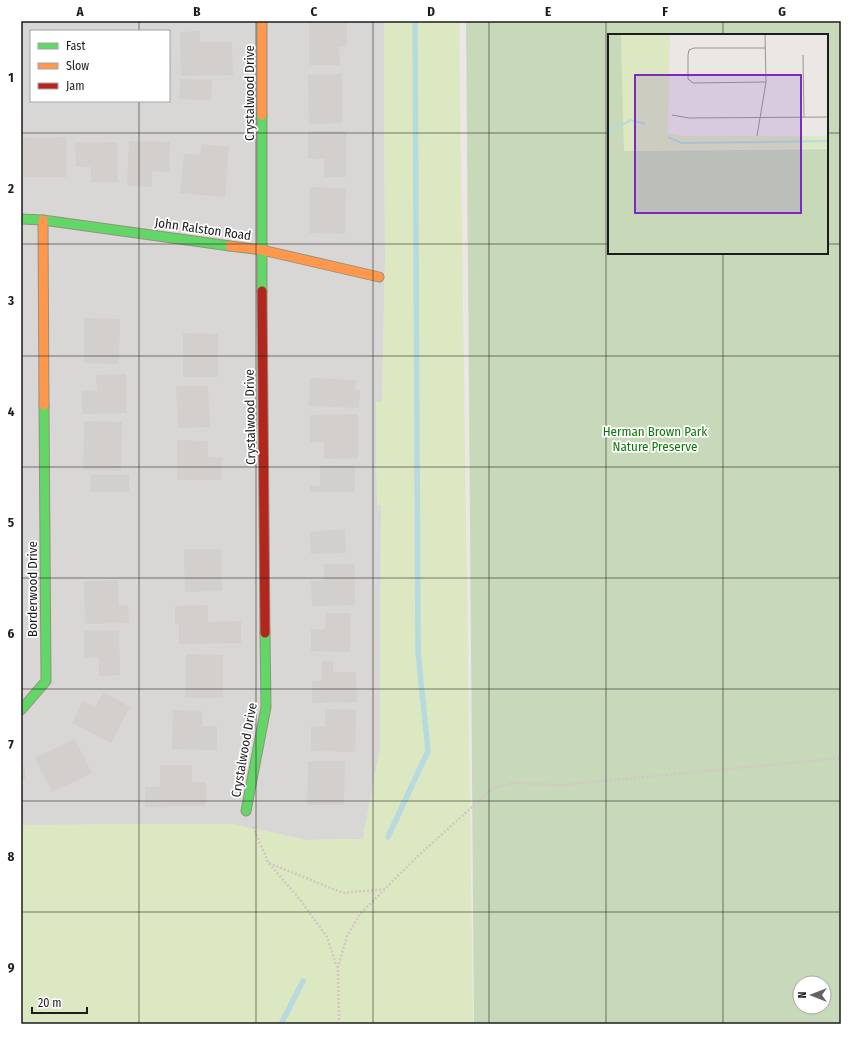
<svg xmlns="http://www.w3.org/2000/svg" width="862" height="1045" viewBox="0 0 862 1045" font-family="'Fira Sans Condensed',sans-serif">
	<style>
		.residential { fill: #d9d7d6; fill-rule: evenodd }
		.grass { fill: #dbe8c2 }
		.forest { fill: #c8d9b9; fill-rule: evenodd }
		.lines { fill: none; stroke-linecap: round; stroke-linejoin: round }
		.stream { stroke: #b7dade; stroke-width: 5.5 }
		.building { fill: #d2cfcd }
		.fast-casing { stroke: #94927c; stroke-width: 11 }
		.slow-casing { stroke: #94927c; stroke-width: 11 }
		.jam-casing { stroke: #94927c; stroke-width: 11 }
		.path { stroke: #d6c5c4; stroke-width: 2.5; stroke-dasharray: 2 2; stroke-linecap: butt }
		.fast { stroke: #63d668; stroke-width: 9 }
		.slow { stroke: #ff974d; stroke-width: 9 }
		.jam { stroke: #b3261e; stroke-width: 9 }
		.grid { fill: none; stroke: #1c1c1c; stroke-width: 1; stroke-opacity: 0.55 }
		.labels { text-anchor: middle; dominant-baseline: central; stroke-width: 3.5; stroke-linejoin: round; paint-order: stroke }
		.street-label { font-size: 13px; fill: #1c1c1c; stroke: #fff }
		.park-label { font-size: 13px; fill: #0e780b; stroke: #fff }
		.inset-river { fill: none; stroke: #b7dade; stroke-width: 2 }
		.inset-road { fill: none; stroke: #989694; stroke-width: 1 }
		.view { fill: #7b2cbf; fill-opacity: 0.15; stroke: #7b2cbf; stroke-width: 2 }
		.inset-edge { fill: none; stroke: #1c1c1c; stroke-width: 2 }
		.neatline { fill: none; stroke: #1c1c1c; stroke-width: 1.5 }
		.grid-label { font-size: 13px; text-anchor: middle; font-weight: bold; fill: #1c1c1c }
	</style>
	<rect width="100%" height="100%" fill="#eae7e4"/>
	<path class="residential" d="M21,21h363l1,239 -3,142 -6,1 1,101 4,1 -1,244 -17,90 -57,1 -74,-16 -211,1zM31,31h138v70h-138z"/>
	<path class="grass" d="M384,21h75l14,1003h-452v-199l211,-1 74,16 57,-1 17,-90 1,-244h-4l-1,-103h6l3,-142z"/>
	<path class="forest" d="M466,21h375v1003h-367zM609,35h218v218h-218zM800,983h24v24h-24z"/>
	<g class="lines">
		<path class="stream" d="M388,837l40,-86 -10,-99 -3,-631
			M281,1024l22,-43"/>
	</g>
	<path class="building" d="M309,21h38v26h-8l1,18h-31z
		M200,31v11h32l1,33 -52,1 -1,-44z
		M169,47h1l1,29h-2z
		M342,74l1,49 -34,1 -1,-49z
		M180,79l32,1 -1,20 -32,-1z
		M308,131h38v46h-22v-18h-16z
		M66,137l1,40h-45l-1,-39z
		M129,141l41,1 -1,30 -17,-1v16l-25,-1z
		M117,142l1,40 -27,1v-16h-15l-1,-24z
		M201,144l28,3 -4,50 -45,-4 4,-39 16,1z
		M310,187l36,1 -1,46 -36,-1z
		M84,318l36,1 -1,45 -35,-1z
		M183,333l35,1v43h-35z
		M126,374l1,39 -45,1v-23l15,-1 -1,-15z
		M310,378l46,2 -1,10h5l-1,18 -50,-2z
		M176,386h32l2,41 -32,1z
		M358,414v44l-34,1v-17h-14v-27z
		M84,421l38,1 -1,49 -38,-1z
		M177,440l31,1v16h14l-1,23h-44z
		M320,465h35v27h-45v-6h10z
		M91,475h38v17h-39z
		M345,529l1,24 -35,1 -1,-22z
		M184,549h37l1,42 -37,1z
		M324,564h31v41l-43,1 -1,-25 13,-1z
		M118,580l1,26 9,-1 1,18 -44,1 -1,-43z
		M208,605v17l33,-1v22l-62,1v-20h-4v-18z
		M326,613h25l-1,39 -39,-1v-22h14z
		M119,630l1,45 -21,1v-19l-15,1v-27z
		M186,654l37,1v43h-38z
		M322,661h11v11h23l1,30 -45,1v-22h10z
		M103,692l27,15 -19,36 -39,-20 11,-22 12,6z
		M325,709l31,1 -1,42 -44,-1v-25l14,1z
		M173,710l29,1v15h15v24l-45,-1z
		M75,739l17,34 -40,19 -17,-34z
		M308,761h37l-1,44h-37z
		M160,765h32v17h14v24l-61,1v-20h15z
		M21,766h4v14h-4z"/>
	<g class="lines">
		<g class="fast-casing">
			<path id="fast" d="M262,115v176
				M21,219l22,1 187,26
				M21,710l25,-29 -2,-276
				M246,811l20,-104 -1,-74"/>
		</g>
		<g class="slow-casing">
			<path id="slow" d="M262,21v94
				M43,220l1,185
				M230,246l32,4 117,27"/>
		</g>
		<g class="jam-casing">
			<path id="jam" d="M262,291l3,342"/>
		</g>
		<path class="path" d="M253,827l15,35 33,39 26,36 10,30
			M269,863l74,30 42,-4
			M339,1024l-1,-57 9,-31 13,-22 58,-58 74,-67 20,-6 51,2 278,-27"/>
		<use href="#fast" class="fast"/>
		<use href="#slow" class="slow"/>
		<use href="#jam" class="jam"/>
	</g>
	<path class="grid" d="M139,21v10M256,21v1003M373,21v1003M489,21v1003M606,21v1003M723,21v14M139,101v923M21,133h588M827,133h14M21,244h588M827,244h14M723,253v771M21,356h820M21,467h820M21,578h820M21,689h820M21,801h820M21,912h820"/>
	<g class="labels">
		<g class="street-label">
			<text transform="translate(249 93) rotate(-90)">Crystalwood Drive</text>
			<text transform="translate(203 229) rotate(8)">John Ralston Road</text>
			<text transform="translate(250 417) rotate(-91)">Crystalwood Drive</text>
			<text transform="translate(32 589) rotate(-90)">Borderwood Drive</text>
			<text transform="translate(244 750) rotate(-80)">Crystalwood Drive</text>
		</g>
		<g class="park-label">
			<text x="655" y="431">Herman Brown Park<tspan x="655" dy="15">Nature Preserve</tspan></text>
		</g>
	</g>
	<g transform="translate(608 34)">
		<rect width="220" height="220" fill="#eae7e4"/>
		<path d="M13,0h49l-2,99 14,3h146v12l-204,3z" fill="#dbe8c2"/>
		<path d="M0,0h13l3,117 204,-2v105h-220z" fill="#c8d9b9"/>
		<path class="inset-river" d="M0,98l23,-12 14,4M60,103l14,6 146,-2"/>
		<path class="inset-road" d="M195,21l1,62M158,48l-73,1 -5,-4v-24l1,-5 5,-2h72M64,81l17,3 139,-1M149,102l9,-54 -1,-48"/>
		<path class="view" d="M27,41h166v138h-166z"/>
		<rect width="220" height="220" class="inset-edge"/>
	</g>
	<rect width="862" height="1045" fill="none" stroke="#ffffff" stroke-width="44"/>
	<rect x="30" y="30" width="140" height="72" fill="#ffffff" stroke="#a4a4a4"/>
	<rect x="38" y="43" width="20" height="6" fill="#63d668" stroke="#a4a4a4"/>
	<text x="66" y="50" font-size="12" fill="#1c1c1c">Fast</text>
	<rect x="38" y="63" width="20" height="6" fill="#ff974d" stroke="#a4a4a4"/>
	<text x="66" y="70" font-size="12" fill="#1c1c1c">Slow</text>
	<rect x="38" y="83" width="20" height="6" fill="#b3261e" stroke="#a4a4a4"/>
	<text x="66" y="90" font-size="12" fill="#1c1c1c">Jam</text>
	<g transform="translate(812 995) rotate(270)"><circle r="19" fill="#ffffff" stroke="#a4a4a4"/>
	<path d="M0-3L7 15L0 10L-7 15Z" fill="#646362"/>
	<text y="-6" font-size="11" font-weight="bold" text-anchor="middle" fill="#1c1c1c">N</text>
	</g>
	<path d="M32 1007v6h55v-6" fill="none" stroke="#1c1c1c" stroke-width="2"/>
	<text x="38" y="1007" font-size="12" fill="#1c1c1c" stroke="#ffffff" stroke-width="3" paint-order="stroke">20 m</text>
	<rect x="22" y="22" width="818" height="1001" class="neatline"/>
	<g class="grid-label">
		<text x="80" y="16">A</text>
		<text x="197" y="16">B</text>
		<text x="314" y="16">C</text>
		<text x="431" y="16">D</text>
		<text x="548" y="16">E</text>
		<text x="665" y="16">F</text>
		<text x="782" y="16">G</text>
		<text x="11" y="82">1</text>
		<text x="11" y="193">2</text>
		<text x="11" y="305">3</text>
		<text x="11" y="416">4</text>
		<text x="11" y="527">5</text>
		<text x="11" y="638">6</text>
		<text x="11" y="749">7</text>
		<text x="11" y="861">8</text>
		<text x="11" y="972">9</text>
	</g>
</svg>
